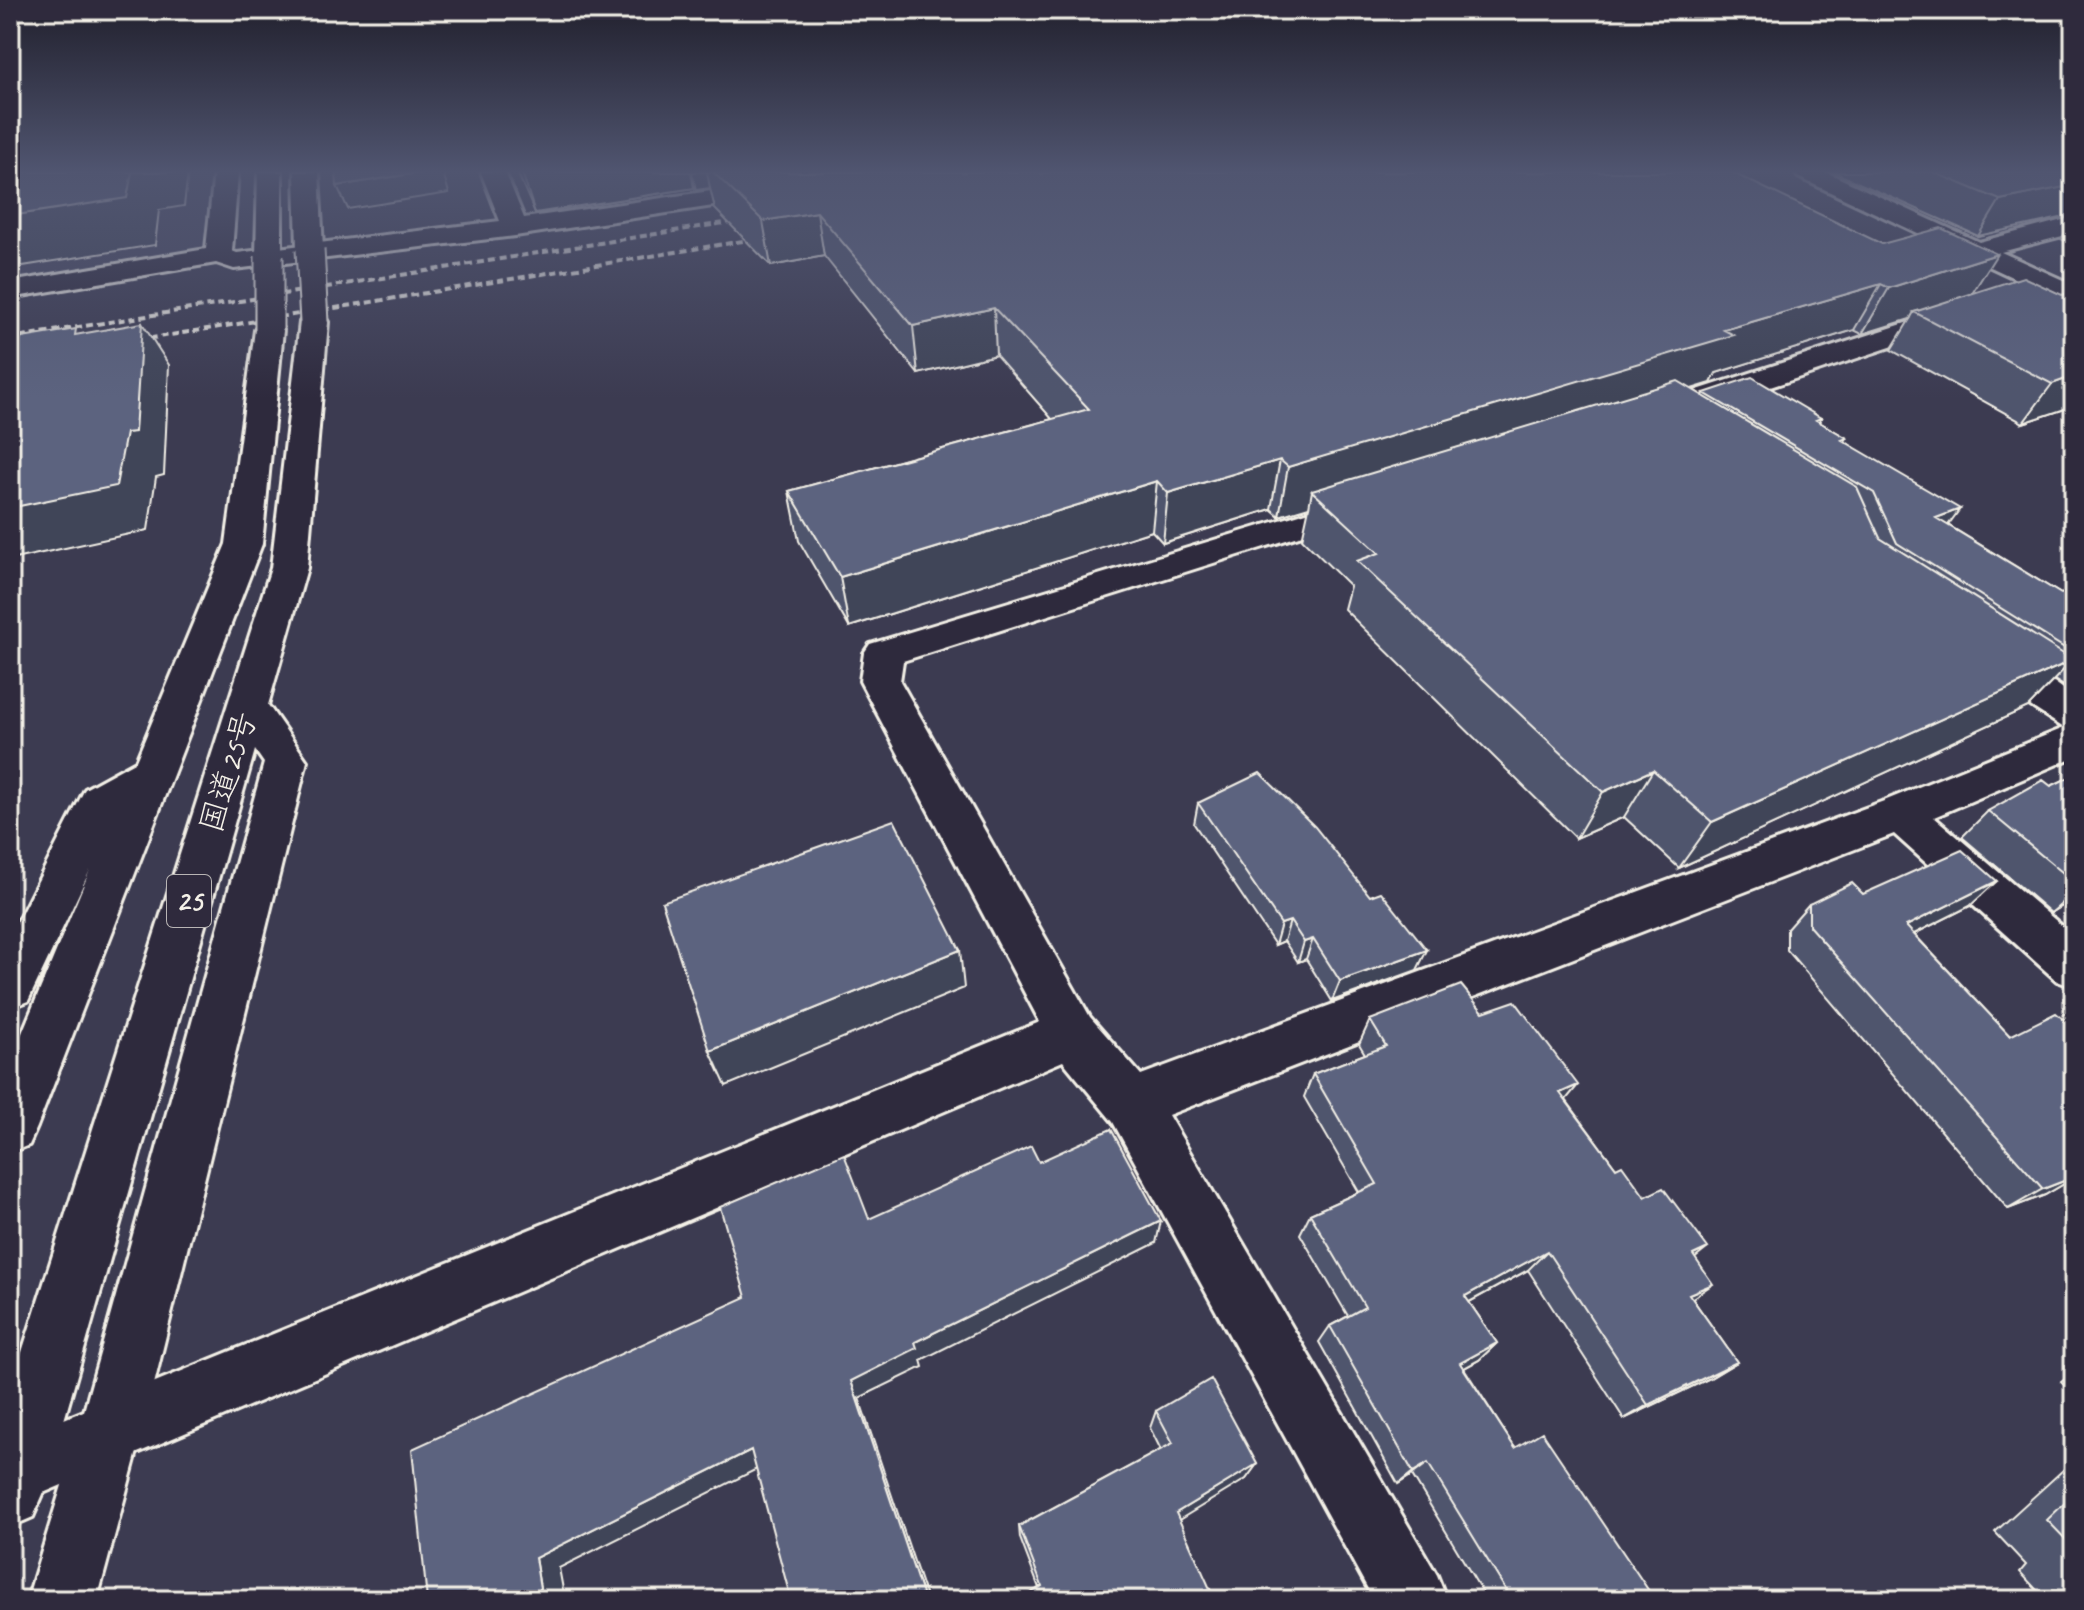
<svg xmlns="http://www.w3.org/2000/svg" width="2084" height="1610" viewBox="0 0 2084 1610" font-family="Caveat,'Klee One',sans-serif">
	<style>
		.built { fill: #46475f }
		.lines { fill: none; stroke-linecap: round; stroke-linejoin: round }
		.minor-casing { stroke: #f4f1e8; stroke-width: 6 }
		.highway-casing { stroke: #f4f1e8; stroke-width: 6 }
		.minor { fill: #2f2a3d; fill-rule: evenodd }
		.highway { fill: #2f2a3d; fill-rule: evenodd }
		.rail { stroke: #f4f1e8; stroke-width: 4; stroke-dasharray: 7 4; stroke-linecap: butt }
		.highway-bridge-casing { stroke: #f4f1e8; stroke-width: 31; stroke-linecap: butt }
		.highway-bridge { stroke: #2f2a3d; stroke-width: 27 }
		.wall { fill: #4f556d; stroke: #f4f1e8; stroke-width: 2 }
		.shaded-wall { fill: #404559; stroke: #f4f1e8; stroke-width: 2 }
		.building { fill: #5c637f; stroke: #f4f1e8; stroke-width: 2 }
		.labels { text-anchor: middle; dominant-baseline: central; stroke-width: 6; stroke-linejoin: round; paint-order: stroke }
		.shield { fill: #2f2a3d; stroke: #b9b5b5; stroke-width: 2 }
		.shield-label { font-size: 30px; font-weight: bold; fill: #f4f1e8 }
		.street-label { font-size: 32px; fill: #f4f1e8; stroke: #2f2a3d }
	</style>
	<rect width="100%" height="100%" fill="#3c3b51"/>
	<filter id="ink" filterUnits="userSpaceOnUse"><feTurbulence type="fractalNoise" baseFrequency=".0125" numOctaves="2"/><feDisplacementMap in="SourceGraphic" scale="16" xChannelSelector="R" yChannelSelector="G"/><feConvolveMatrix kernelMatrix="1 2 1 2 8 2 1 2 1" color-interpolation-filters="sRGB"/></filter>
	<g filter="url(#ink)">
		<path class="built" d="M10,172h202l-6,71 -15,10 -181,30z"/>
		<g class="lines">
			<g class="minor-casing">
				<path id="minor" d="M214,172h24l-6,79 5,2 263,-32 -19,-49h24l19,46 318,-46h62l-4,5 -8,2 -377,57 -281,33 -18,-6 -206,35v-16l196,-33z
					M1794,172h32l153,70 95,-25v16l-73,19 73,33v12l-9,2 -15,-5 -340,113 -11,2 -11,-2 -4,-7 4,-7 339,-109 -229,-107z
					M1363,495l12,3 5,7 -5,7 -472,149 -3,20 190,336 51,58 743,-274 180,-73 -87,-57 -6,-10 6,-10c33,-9 70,28 97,45v61l-140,60 140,119v51l-17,-6 -163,-147 -726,281 269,460 10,25h-73l-261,-478 -50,-61 -1053,446v-66l1030,-419 -180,-341 4,-28 6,-9z"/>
			</g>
			<g class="highway-casing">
				<path id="highway" d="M258,172h24v84l-4,6h-18l-4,-6z
					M295,172h24l4,77 -4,6h-18l-4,-6z
					M314,313l10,3 4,6 -21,246 -39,137 39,56 -165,672 -45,167h-70l51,-167 186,-670 -9,-13 -212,744 -10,23 -23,10v-137l261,-822 29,-246 4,-6z
					M269,321l10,3 4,6 -21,214 -225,583 -8,18 -19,8v-91l80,-192 -62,131 -18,7v-72l75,-147 51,-28 90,-217 29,-214 4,-6z"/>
			</g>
			<use href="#minor" class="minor"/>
			<use href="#highway" class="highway"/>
			<path class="rail" d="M10,338l739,-119
				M128,342l639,-105"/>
			<g class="highway-bridge-casing">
				<path id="highway-bridge" d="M310,249l4,73
					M269,256v74"/>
			</g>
			<use href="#highway-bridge" class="highway-bridge"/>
		</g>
		<path class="wall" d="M517,172h521l2,2 933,119 89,2 12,-3v114l-51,17 -132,-73 19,-31 -48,15 -8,-4 -138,43 -5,10 -19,6 11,7 1,-3 117,25 -2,4 28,16 -2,3 103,84 113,69 13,1v92l-5,2 -15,-9 -26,27 -349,161 -55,-51 -48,21 -232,-229 6,-23 -48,-47 7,-32 -30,9 -8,-7 -108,34 -11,-12 -303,96 -50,-86 -10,-50 263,-72 -56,-64 -78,19 -94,-118 -53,10 -56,-57 -5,-21 -14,2 -2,-2 -159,25z
			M1834,172h240l-96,64z
			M2074,220v25l-13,-6z
			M2074,775v124l-23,14 -89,-76 26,-26 63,-25z
			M1198,803l219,167 -85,31 -26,-42 -8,3 -14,-21 -9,4 -81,-121z
			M1863,894l107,12 -56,28 96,102 64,-8v150l-29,17 -37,14 -221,-259v-21l22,-25z
			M1483,1012l83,88 50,68 29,29 50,61 -3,40 45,64 -27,16 -86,41 -96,-149 -59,32 28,41 -18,17 -15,8 51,80 140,152h-168l-75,-125 -14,9 -79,-142 11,-16 18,-10 -48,-82 10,-20 49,-22 -55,-95 9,-23 52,-20 -6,-10 11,-24z
			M2074,1372v23l-13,-13z
			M1156,1411l101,53 -11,15 -207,109 -19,-50 -1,-12 142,-76 -11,-22z
			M2074,1460v140h-28l-26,-28 6,-7 -31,-33z"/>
		<path class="shaded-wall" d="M132,172h56l-4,34 -25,4 -4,35 -145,23v-52z
			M423,172h20l6,21 -101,16 -11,-23z
			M522,172h169l3,16 -159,25z
			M692,172h15l3,16 -14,2z
			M2074,185v30l-96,21 22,-36z
			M817,212l7,44 -53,10 -8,-45z
			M1997,254l-29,46 -54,12 -4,7 -48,15 27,-46z
			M1881,284l-27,46 -138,43 -5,10 -387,119 -12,-11 -3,16 -30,9 9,-49 436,-137z
			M994,308l2,47 -78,19 -5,-48z
			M142,323l27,42 -5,110 -8,2 -8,53 -138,30v-52z
			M2074,376v30l-51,17 29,-39z
			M1280,460l-9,49 -108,34 5,-50z
			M1157,481l-5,50 -303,96 -9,-50z
			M1960,509l-17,23 -7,-14z
			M2073,660l-45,47 -349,161 33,-46z
			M1653,770l-29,47 -48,21 27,-46z
			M1997,881l-27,25 -90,45 26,-25z
			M2074,893v6l-23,14z
			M1290,921l-6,20 -9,4 6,-21z
			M1313,939l-7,20 -8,3 6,-20z
			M960,950l4,38 -238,98 -16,-35z
			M1427,950l-10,20 -85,31 8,-20z
			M1578,1085l-18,22v-14z
			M2074,1177v1l-29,17 -37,14 35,-20z
			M1161,1221l-5,22 -235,117 2,7 -64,31 68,202h-3l-73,-219 64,-39z
			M1708,1248l-24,19 9,-12z
			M1547,1251l-19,19 -79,43 16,-17z
			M1713,1284l-25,17 1,-7z
			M1497,1343l-18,17 -35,19 16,-16z
			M1737,1362l-27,16 -86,41 24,-14z
			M751,1450l14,15 -206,103 6,32h-23l-7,-42z
			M1428,1463l-16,12 -14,9 15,-12z
			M1257,1464l-11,15 -77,47 7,-13z"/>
		<path class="building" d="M10,172h122l-5,26 -117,18z
			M336,172h87l-86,14z
			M713,172h325l2,2 10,-2h681l151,72 59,-16 56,26 -108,34 -8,-4 -157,46 10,5 -446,132 -8,-7 -112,33 -11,-12 -317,96 -51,-86 300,-82 -95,-101 -81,18 -96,-114 -54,9z
			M1933,172h141v13l-74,15z
			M2023,277l39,18 12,-3v84l-22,8 -138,-72z
			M142,323l-7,109 -9,1 -10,53 -106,22v-168l66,-11 -1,6z
			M1752,377l69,41 -5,2 31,18 -5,2 118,69 -24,9 125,76 7,-3 6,4v59l-177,-111 -23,-50 -170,-100z
			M1678,381l179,106 23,51 193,122 -361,162 -59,-52 -50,22 -246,-231 22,-8 -67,-62z
			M1260,773l55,54 55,69 11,-4 46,58 -87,31 -27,-42 -9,3 -14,-21 -9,3 -83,-121z
			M2074,775v107l-86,-71 55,-31 8,6z
			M894,820l66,130 -250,101 -48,-149z
			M1962,850l35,31 -91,45 104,110 46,-23 18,15v149l-31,12 -234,-263v-22l43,-21 11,11z
			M1461,985l22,27 32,-11 63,84 -18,8 56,75 6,-3 23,32 18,-9 45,60 -15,7 20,29 -24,10 48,68 -89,43 -101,-154 -82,45 32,47 -37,20 55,85 27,-16 113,168h-127l-1,-1 -2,1h-13l-84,-137 -15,9 -83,-146 35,-19 -55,-93 67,-30 -64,-110 73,-28 -16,-26z
			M1111,1129l50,92 -246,121 2,6 -66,33 73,219h-133l-40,-150 -216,108 7,42h-115l-15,-151 334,-152 -26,-90 124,-53 25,65 162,-73 8,16z
			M1211,1379l46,85 -81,49 39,87h-196l23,-14 -23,-60 154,-83 -17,-32z
			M2074,1494v54l-27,-28z"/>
	</g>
	<linearGradient id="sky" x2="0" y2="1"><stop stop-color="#21202d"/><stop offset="0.43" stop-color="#505570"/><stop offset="1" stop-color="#505570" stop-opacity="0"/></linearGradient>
	<rect width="2084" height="398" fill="url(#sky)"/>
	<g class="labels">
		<rect class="shield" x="167" y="875" width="44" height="52" rx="6"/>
		<g class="shield-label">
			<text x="189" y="901">25</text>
		</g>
		<g class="street-label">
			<text transform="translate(228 772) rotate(-73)">国道25号</text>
		</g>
	</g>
	<rect width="2084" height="1610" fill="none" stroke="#2f2a3d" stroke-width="40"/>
	<rect x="20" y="20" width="2044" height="1570" fill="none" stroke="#f4f1e8" stroke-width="3" filter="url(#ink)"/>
</svg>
